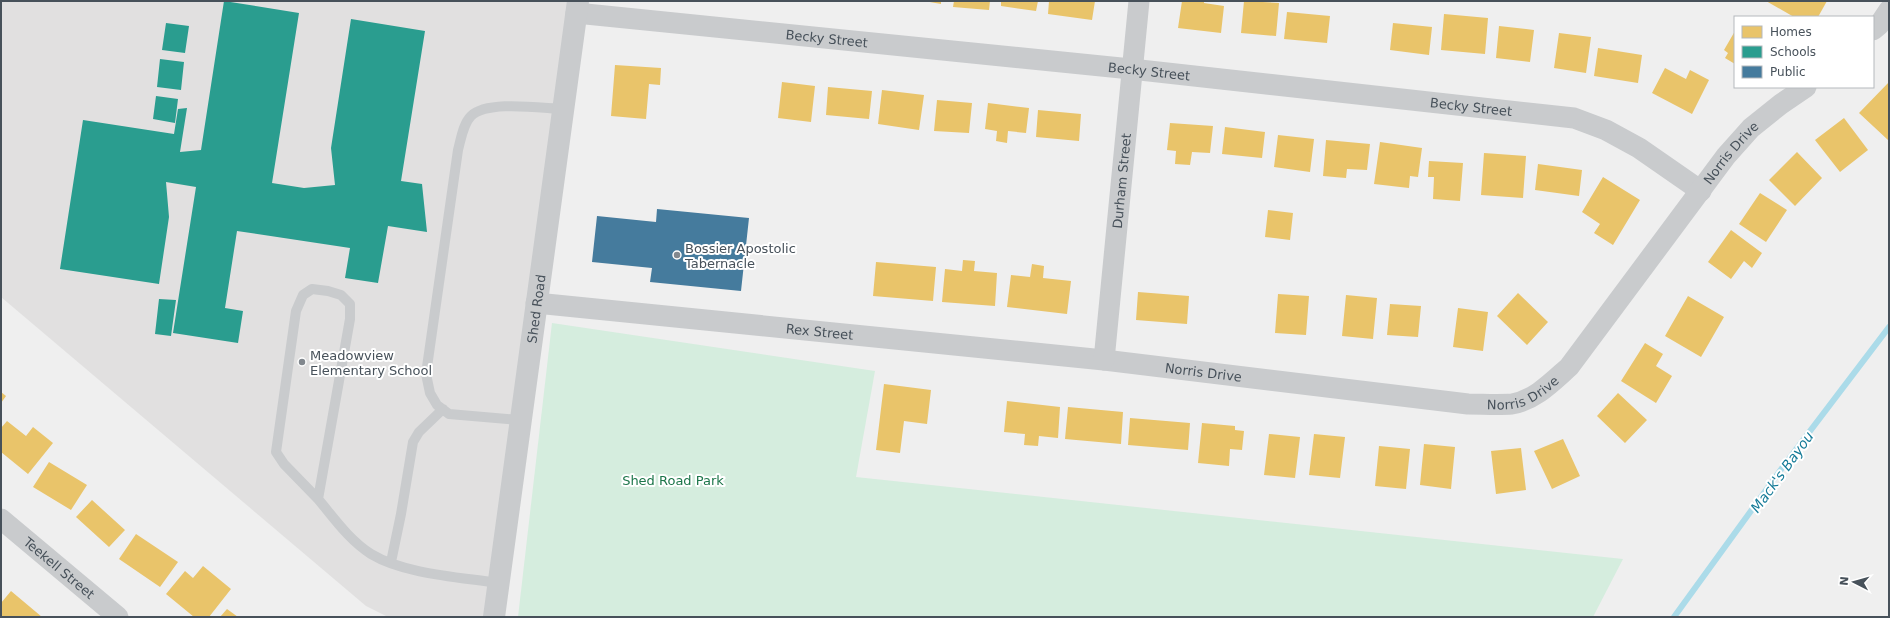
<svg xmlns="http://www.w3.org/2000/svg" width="1890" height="618" viewBox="0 0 1890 618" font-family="'DejaVu Sans',sans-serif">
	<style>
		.education { fill: #e1e0e0 }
		.green { fill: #d5edde }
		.homes { fill: #e9c46a }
		.schools { fill: #2a9d8f }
		.public { fill: #457b9d }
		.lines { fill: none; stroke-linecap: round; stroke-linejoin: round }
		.stream { stroke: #abdbe9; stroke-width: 6 }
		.service { stroke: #c9cbcd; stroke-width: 10 }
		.minor { stroke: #c9cbcd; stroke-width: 21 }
		.tertiary { stroke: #c9cbcd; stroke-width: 22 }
		.poi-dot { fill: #82888e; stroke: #fff; stroke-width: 1.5 }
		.labels { text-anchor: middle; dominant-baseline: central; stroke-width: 4; stroke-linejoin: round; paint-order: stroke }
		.street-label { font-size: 13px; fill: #47515a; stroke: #fff }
		.poi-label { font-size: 13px; fill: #47515a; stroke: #fff; text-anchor: start }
		.park-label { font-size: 13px; fill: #1d764a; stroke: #fff }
		.water-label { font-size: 14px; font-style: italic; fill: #157b98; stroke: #fff }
	</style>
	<rect width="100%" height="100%" fill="#efefef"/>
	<path class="education" d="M1,1h577l-84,616h-106l-22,-11 -365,-309z"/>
	<path class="green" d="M552,323l323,48 -19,106 767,82 -30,58h-1075z"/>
	<path class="homes" d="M924,1h17v3z
		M954,1h36l-1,9 -36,-3z
		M1001,1h37l-2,10 -35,-5z
		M1049,1h46l-3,19 -44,-6z
		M1182,1h22v2l20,3 -3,27 -43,-5z
		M1244,1l35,2 -3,33 -35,-3z
		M1766,1h61l-9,16h-24z
		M1287,12l43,4 -3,27 -43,-4z
		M1444,14l44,4 -3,36 -44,-4z
		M1393,23l39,4 -3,28 -39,-5z
		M1499,26l35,4 -4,32 -34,-4z
		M1735,31v33l-10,-6 3,-5 -4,-3z
		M1559,33l32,4 -5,36 -32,-5z
		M1598,48l44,7 -4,28 -44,-7z
		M615,65l46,3 -1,17 -11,-1 -3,35 -35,-3z
		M1665,68l21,11 4,-9 19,10 -17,34 -40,-21z
		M782,82l33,4 -4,36 -33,-4z
		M1889,82v57l-1,1 -29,-27z
		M828,87l44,4 -3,28 -43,-4z
		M882,90l42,5 -5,35 -41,-6z
		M937,100l35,3 -3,30 -35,-2z
		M988,103l41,5 -3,25 -18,-2 -1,12 -11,-2 1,-10 -12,-2z
		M1038,110l43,4 -2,27 -43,-4z
		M1844,118l24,32 -28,22 -25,-32z
		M1170,123l43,3 -3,27 -18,-1 -2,13 -15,-1 1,-13 -9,-1z
		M1225,127l40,5 -3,26 -40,-4z
		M1278,135l36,4 -4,33 -36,-5z
		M1326,140l44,4 -3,26 -20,-1 -1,9 -23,-2z
		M1380,142l42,6 -4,29 -8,-1 -1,12 -35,-4z
		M1797,152l25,26 -27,28 -26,-26z
		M1484,153l42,3 -3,42 -42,-3z
		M1429,161l34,2 -3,38 -27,-2 1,-22h-6z
		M1538,164l44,6 -3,26 -44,-6z
		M1603,177l37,23 -27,45 -19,-12 6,-9 -18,-12z
		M1760,193l27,17 -21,32 -27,-18z
		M1268,210l25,3 -3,27 -25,-3z
		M1731,230l31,23 -10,15 -8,-7 -13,18 -23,-17z
		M963,260l12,1 -1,10 23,2 -2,33 -53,-4 3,-33 17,2z
		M876,262l60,5 -3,34 -60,-5z
		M1032,264l12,2 -1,12 28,3 -4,33 -60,-7 4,-32 19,2z
		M1138,292l51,4 -2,28 -51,-4z
		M1518,293l30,29 -21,23 -30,-29z
		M1278,294l31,2 -3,39 -31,-2z
		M1346,295l31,3 -4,41 -31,-3z
		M1688,296l36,21 -23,40 -36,-21z
		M1390,304l31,2 -3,31 -31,-2z
		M1458,308l30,4 -5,39 -30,-4z
		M1645,343l18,11 -7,12 16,10 -16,27 -35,-22z
		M884,384l47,6 -4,34 -23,-3 -4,32 -24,-3z
		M1,392l5,4 -5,7z
		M1618,393l29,27 -22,23 -28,-27z
		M1007,401l53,6 -2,31 -19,-2 -1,10 -14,-1 1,-11 -21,-2z
		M1068,407l55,5 -2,32 -56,-5z
		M1130,418l60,5 -2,27 -60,-5z
		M7,421l19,15 7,-9 20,16 -25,31 -27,-22v-24z
		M1202,423l33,3v4l9,1 -2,19 -12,-1 -1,17 -31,-3z
		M1269,434l31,3 -5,41 -31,-3z
		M1314,434l31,3 -5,41 -31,-3z
		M1563,439l17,37 -28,13 -18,-38z
		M1424,444l31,3 -4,42 -31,-4z
		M1379,446l31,3 -4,40 -31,-3z
		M1521,448l5,42 -30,4 -5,-43z
		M49,462l38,23 -16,25 -38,-23z
		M92,500l33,30 -16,17 -33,-30z
		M136,534l42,28 -18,25 -41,-28z
		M203,566l28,23 -22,28h-15l-28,-23 19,-23 8,7z
		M11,591l31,26h-41v-14z
		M227,609l11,8h-18z"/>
	<path class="schools" d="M224,1l75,12 -27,170 32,5 31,-3 -4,-37 20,-129 74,12 -24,150 21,3 5,48 -39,-6 -10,57 -33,-5 5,-30 -113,-17 -12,77 18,3 -5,32 -65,-10 23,-146 -30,-5 3,35 -10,67 -99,-15 23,-149 91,14 4,-25 9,-1 -7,44 21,-2z
		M166,23l23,3 -4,27 -23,-3z
		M160,59l24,3 -3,28 -24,-3z
		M156,96l22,3 -3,24 -22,-4z
		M159,299l17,1 -5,36 -16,-2z"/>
	<path class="public" d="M657,209l92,9 -8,73 -91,-9 2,-14 -60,-6 5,-46 59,6z"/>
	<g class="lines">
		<path class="stream" d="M1674,617l111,-153 104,-137"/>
		<path class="service" d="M520,420l-71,-6 -12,-9 -7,-12 -4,-19 32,-224c3,-11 5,-26 13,-34 16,-16 69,-8 91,-7
			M318,499l-34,-35 -8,-12 20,-141 7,-16 9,-6 16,2 13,4 9,9v15l-32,180c16,19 31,41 53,55 33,20 88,23 127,29
			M391,562l10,-48 12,-72 6,-10 24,-23"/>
		<g class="minor">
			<path id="s1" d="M576,13l555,56 443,49 32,12 33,18 62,43"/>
			<path d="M1873,30l6,-5 10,-15"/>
			<path id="s2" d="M536,303l568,57 364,44c14,0 30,1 44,0 23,-4 40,-22 57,-37l157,-211 25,-28 30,-24 25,-17"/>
			<path id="s3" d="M1104,360l35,-359"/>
			<path id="s4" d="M1,519l117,98"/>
		</g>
		<path class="tertiary" id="s5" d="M494,617l84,-616"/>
	</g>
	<g class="poi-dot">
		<circle cx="677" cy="255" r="4"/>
		<circle cx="302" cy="362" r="4"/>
	</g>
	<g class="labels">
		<g class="street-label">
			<text stroke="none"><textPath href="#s1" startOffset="252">Becky Street</textPath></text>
			<text stroke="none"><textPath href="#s1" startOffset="576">Becky Street</textPath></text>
			<text stroke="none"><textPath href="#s1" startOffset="900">Becky Street</textPath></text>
			<text stroke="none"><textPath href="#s2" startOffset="1319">Norris Drive</textPath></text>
			<text stroke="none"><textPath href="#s3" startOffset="180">Durham Street</textPath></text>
			<text stroke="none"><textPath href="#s5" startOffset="311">Shed Road</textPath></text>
			<text stroke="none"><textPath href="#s2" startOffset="285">Rex Street</textPath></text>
			<text stroke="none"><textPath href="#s2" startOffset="671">Norris Drive</textPath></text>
			<text stroke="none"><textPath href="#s2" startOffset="995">Norris Drive</textPath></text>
			<text stroke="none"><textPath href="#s4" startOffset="76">Teekell Street</textPath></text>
		</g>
		<g class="poi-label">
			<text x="685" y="248">Bossier Apostolic<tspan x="685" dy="15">Tabernacle</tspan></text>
			<text x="310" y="355">Meadowview<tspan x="310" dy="15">Elementary School</tspan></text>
		</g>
		<g class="park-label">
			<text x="673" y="480">Shed Road Park</text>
		</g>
		<g class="water-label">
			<text transform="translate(1782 472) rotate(-54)">Mack's Bayou</text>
		</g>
	</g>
	<rect width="1890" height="618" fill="none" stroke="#47515a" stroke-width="4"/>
	<rect x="1734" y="16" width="140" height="72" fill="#ffffff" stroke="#b5b9bd"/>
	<rect x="1742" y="26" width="20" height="12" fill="#e9c46a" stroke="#b5b9bd"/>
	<text x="1770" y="36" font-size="12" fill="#47515a">Homes</text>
	<rect x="1742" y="46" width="20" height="12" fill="#2a9d8f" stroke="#b5b9bd"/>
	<text x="1770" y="56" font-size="12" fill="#47515a">Schools</text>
	<rect x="1742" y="66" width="20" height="12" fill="#457b9d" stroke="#b5b9bd"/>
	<text x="1770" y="76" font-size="12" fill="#47515a">Public</text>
	<g transform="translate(1854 582) rotate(276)" stroke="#ffffff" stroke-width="3" paint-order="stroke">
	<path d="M0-3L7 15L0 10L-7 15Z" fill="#47515a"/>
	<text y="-6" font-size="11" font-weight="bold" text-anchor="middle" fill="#47515a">N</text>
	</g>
</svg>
